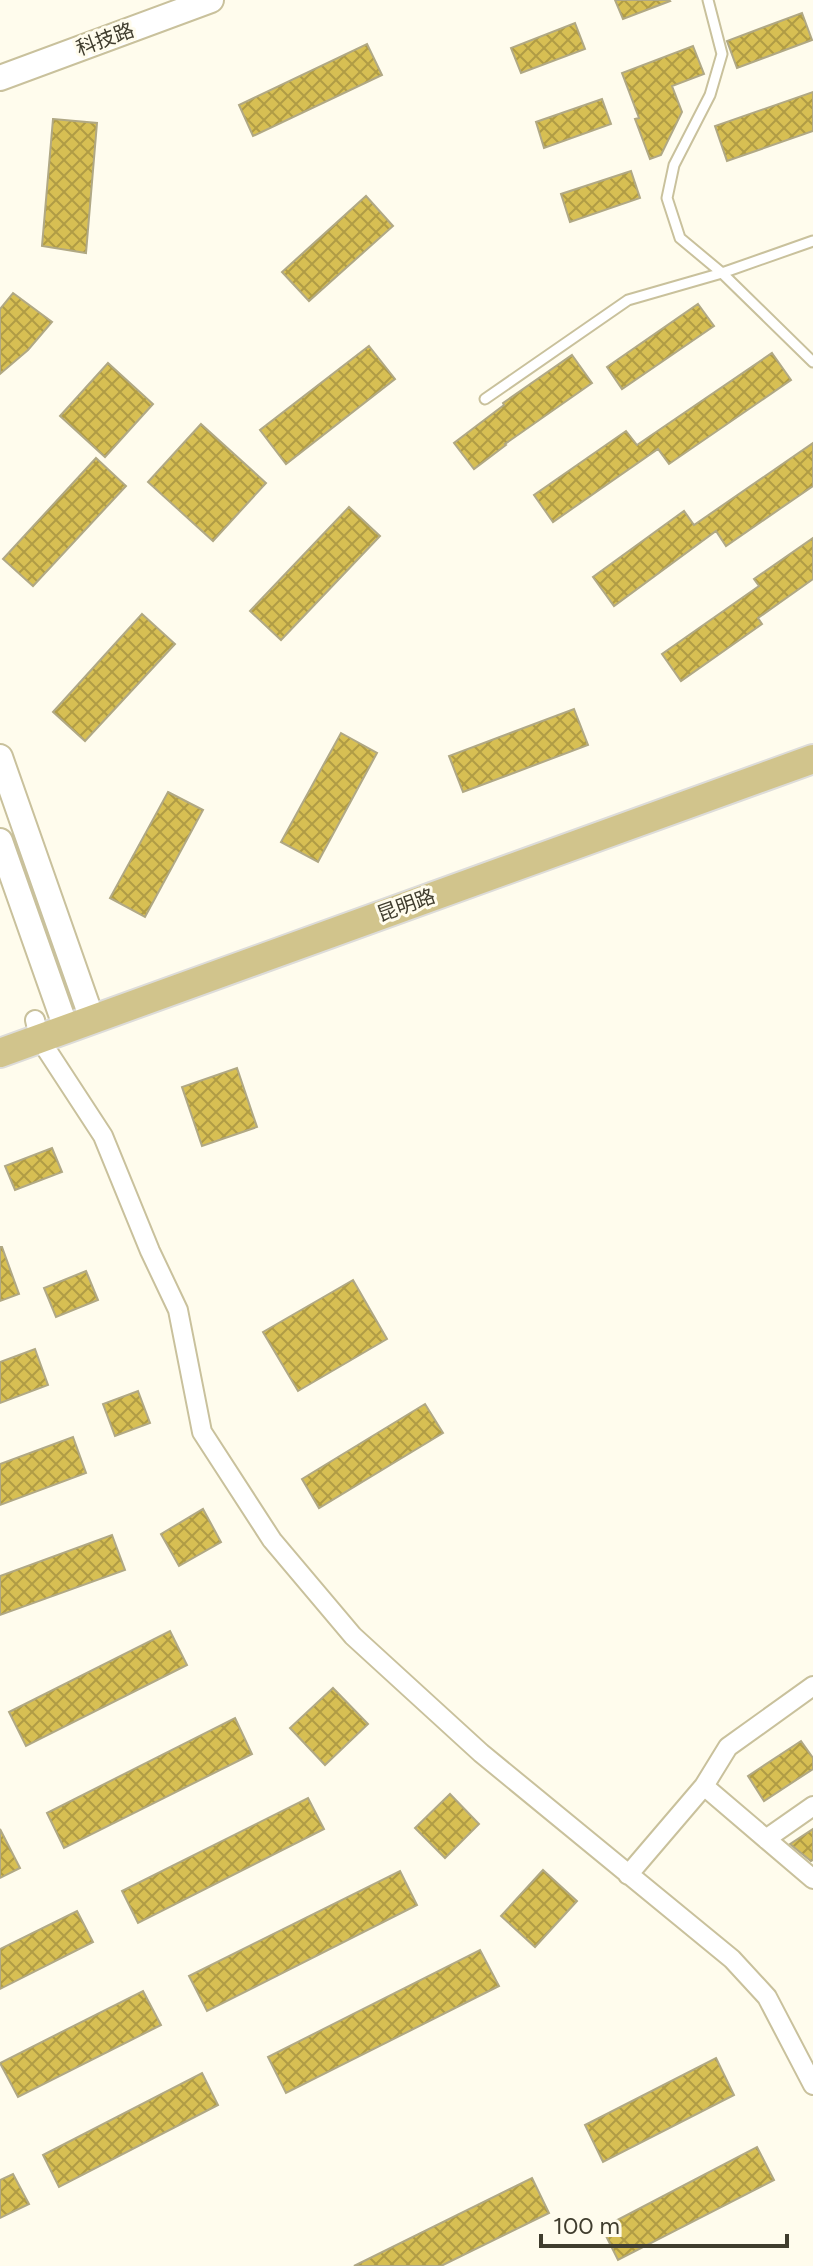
<svg xmlns="http://www.w3.org/2000/svg" width="813" height="2266" viewBox="0 0 813 2266" font-family="Figtree,'Noto Sans SC',sans-serif">
	<style>
		.building { fill: url(#building-cross-hatch); stroke: #b0a884; stroke-width: 2 }
		.lines { fill: none; stroke-linecap: round; stroke-linejoin: round }
		.service-casing { stroke: #c9c19c; stroke-width: 13 }
		.minor-casing { stroke: #c9c19c; stroke-width: 22 }
		.secondary-casing { stroke: #c9c19c; stroke-width: 28 }
		.primary-casing { stroke: #dddcd9; stroke-width: 32 }
		.service { stroke: #fff; stroke-width: 9 }
		.minor { stroke: #fff; stroke-width: 18 }
		.secondary { stroke: #fff; stroke-width: 24 }
		.primary { stroke: #d1c48c; stroke-width: 28 }
		.labels { text-anchor: middle; dominant-baseline: central; stroke-width: 6; stroke-linejoin: round; paint-order: stroke }
		.street-label { font-size: 20px; fill: #403d2e; stroke: #fffced }
	</style>
	<defs>
		<pattern id="building-cross-hatch" width="8" height="8" patternUnits="userSpaceOnUse" patternTransform="scale(2)"><rect width="8" height="8" fill="#d7bf53"/><path d="M0 0l8 8M0 8l8-8" fill="none" stroke="#b09c45"/></pattern>
	</defs>
	<rect width="100%" height="100%" fill="#fffced"/>
	<path class="building" d="M615,0h54l1,1 -47,18z
		M802,13l10,27 -75,28 -10,-27z
		M575,23l10,26 -64,24 -10,-25z
		M367,44l15,31 -129,61 -14,-31z
		M693,46l11,28 -32,12 10,26 -21,43 -11,4 -15,-40 4,-1 -17,-45z
		M813,92v39l-86,30 -12,-35z
		M602,99l9,25 -67,24 -8,-26z
		M53,119l44,4 -11,130 -44,-7z
		M631,171l9,27 -70,24 -9,-28z
		M366,196l27,30 -84,75 -27,-29z
		M13,293l39,29 -24,28 -28,24v-65z
		M698,304l16,22 -92,63 -15,-22z
		M369,346l26,33 -109,85 -26,-34z
		M772,353l19,27 -122,84 -11,-15 -105,73 -19,-27 92,-64 11,14z
		M572,355l20,28 -87,61 1,1 -32,24 -20,-26 50,-38 -1,-2z
		M108,363l45,41 -48,53 -45,-41z
		M201,424l65,59 -53,58 -65,-59z
		M813,443v43l-87,60 -10,-15 -102,75 -21,-29 91,-66 10,14z
		M96,458l30,28 -93,100 -30,-27z
		M349,507l31,29 -99,104 -31,-29z
		M813,538v41l-55,39 4,6 -81,57 -19,-27 97,-68 -5,-7z
		M142,614l33,30 -90,97 -32,-29z
		M574,709l14,36 -125,47 -14,-36z
		M341,733l36,20 -59,109 -37,-20z
		M168,792l35,18 -58,107 -35,-19z
		M237,1068l20,59 -55,19 -20,-59z
		M52,1148l10,24 -47,18 -10,-24z
		M0,1247h2l17,47 -19,7z
		M86,1271l12,29 -42,17 -12,-29z
		M353,1280l34,59 -89,52 -35,-59z
		M35,1349l13,36 -48,18v-41z
		M138,1391l12,32 -35,13 -12,-32z
		M425,1404l18,29 -124,75 -17,-29z
		M73,1437l13,36 -86,32v-41z
		M203,1509l18,33 -42,24 -18,-32z
		M112,1535l13,35 -125,45v-39z
		M170,1631l17,34 -161,81 -17,-34z
		M333,1688l35,36 -43,41 -35,-37z
		M235,1718l17,36 -188,94 -17,-35z
		M801,1741l12,17v11l-49,32 -16,-25z
		M450,1794l29,30 -34,34 -30,-30z
		M308,1798l16,31 -186,94 -16,-32z
		M0,1829l20,39 -20,10z
		M813,1829v31l-2,1 -21,-17z
		M543,1870l34,31 -42,46 -34,-31z
		M400,1871l17,34 -210,106 -18,-35z
		M77,1911l16,31 -93,47v-40z
		M480,1950l19,36 -213,107 -18,-36z
		M143,1991l18,34 -143,72 -18,-34z
		M716,2058l18,37 -131,67 -18,-37z
		M202,2073l16,32 -159,82 -16,-32z
		M757,2147l17,33 -156,80 -16,-32z
		M13,2174l16,30 -29,14v-38z
		M532,2178l17,35 -108,53h-87z"/>
	<g class="lines">
		<g class="service-casing">
			<path id="service" d="M708,0l14,54 -12,41 -36,70 -7,33 13,40 42,35 91,89
				M485,399l143,-99 94,-27 91,-32"/>
		</g>
		<g class="minor-casing">
			<path id="minor" d="M35,1020l4,18 64,98 47,115 28,59 24,122 70,108 81,96 128,117 251,206 35,38 46,88
				M704,1786l109,93
				M766,1839l47,-33
				M628,1875l76,-89 24,-39 85,-61"/>
		</g>
		<g class="secondary-casing">
			<path id="secondary" d="M0,78l211,-78
				M0,757l92,262
				M0,841l66,187"/>
		</g>
		<g class="primary-casing">
			<path id="primary" d="M0,1053l813,-294"/>
		</g>
		<use href="#service" class="service"/>
		<use href="#minor" class="minor"/>
		<use href="#secondary" class="secondary"/>
		<use href="#primary" class="primary"/>
	</g>
	<g class="labels">
		<g class="street-label">
			<text transform="translate(105 39) rotate(-20)">科技路</text>
			<text transform="translate(406 905) rotate(-20)">昆明路</text>
		</g>
	</g>
	<path d="M541 2234v12h246v-12" fill="none" stroke="#403d2e" stroke-width="4"/>
	<text x="553" y="2234" font-size="24" fill="#403d2e" stroke="#fffced" stroke-width="6" paint-order="stroke">100 m</text>
</svg>
